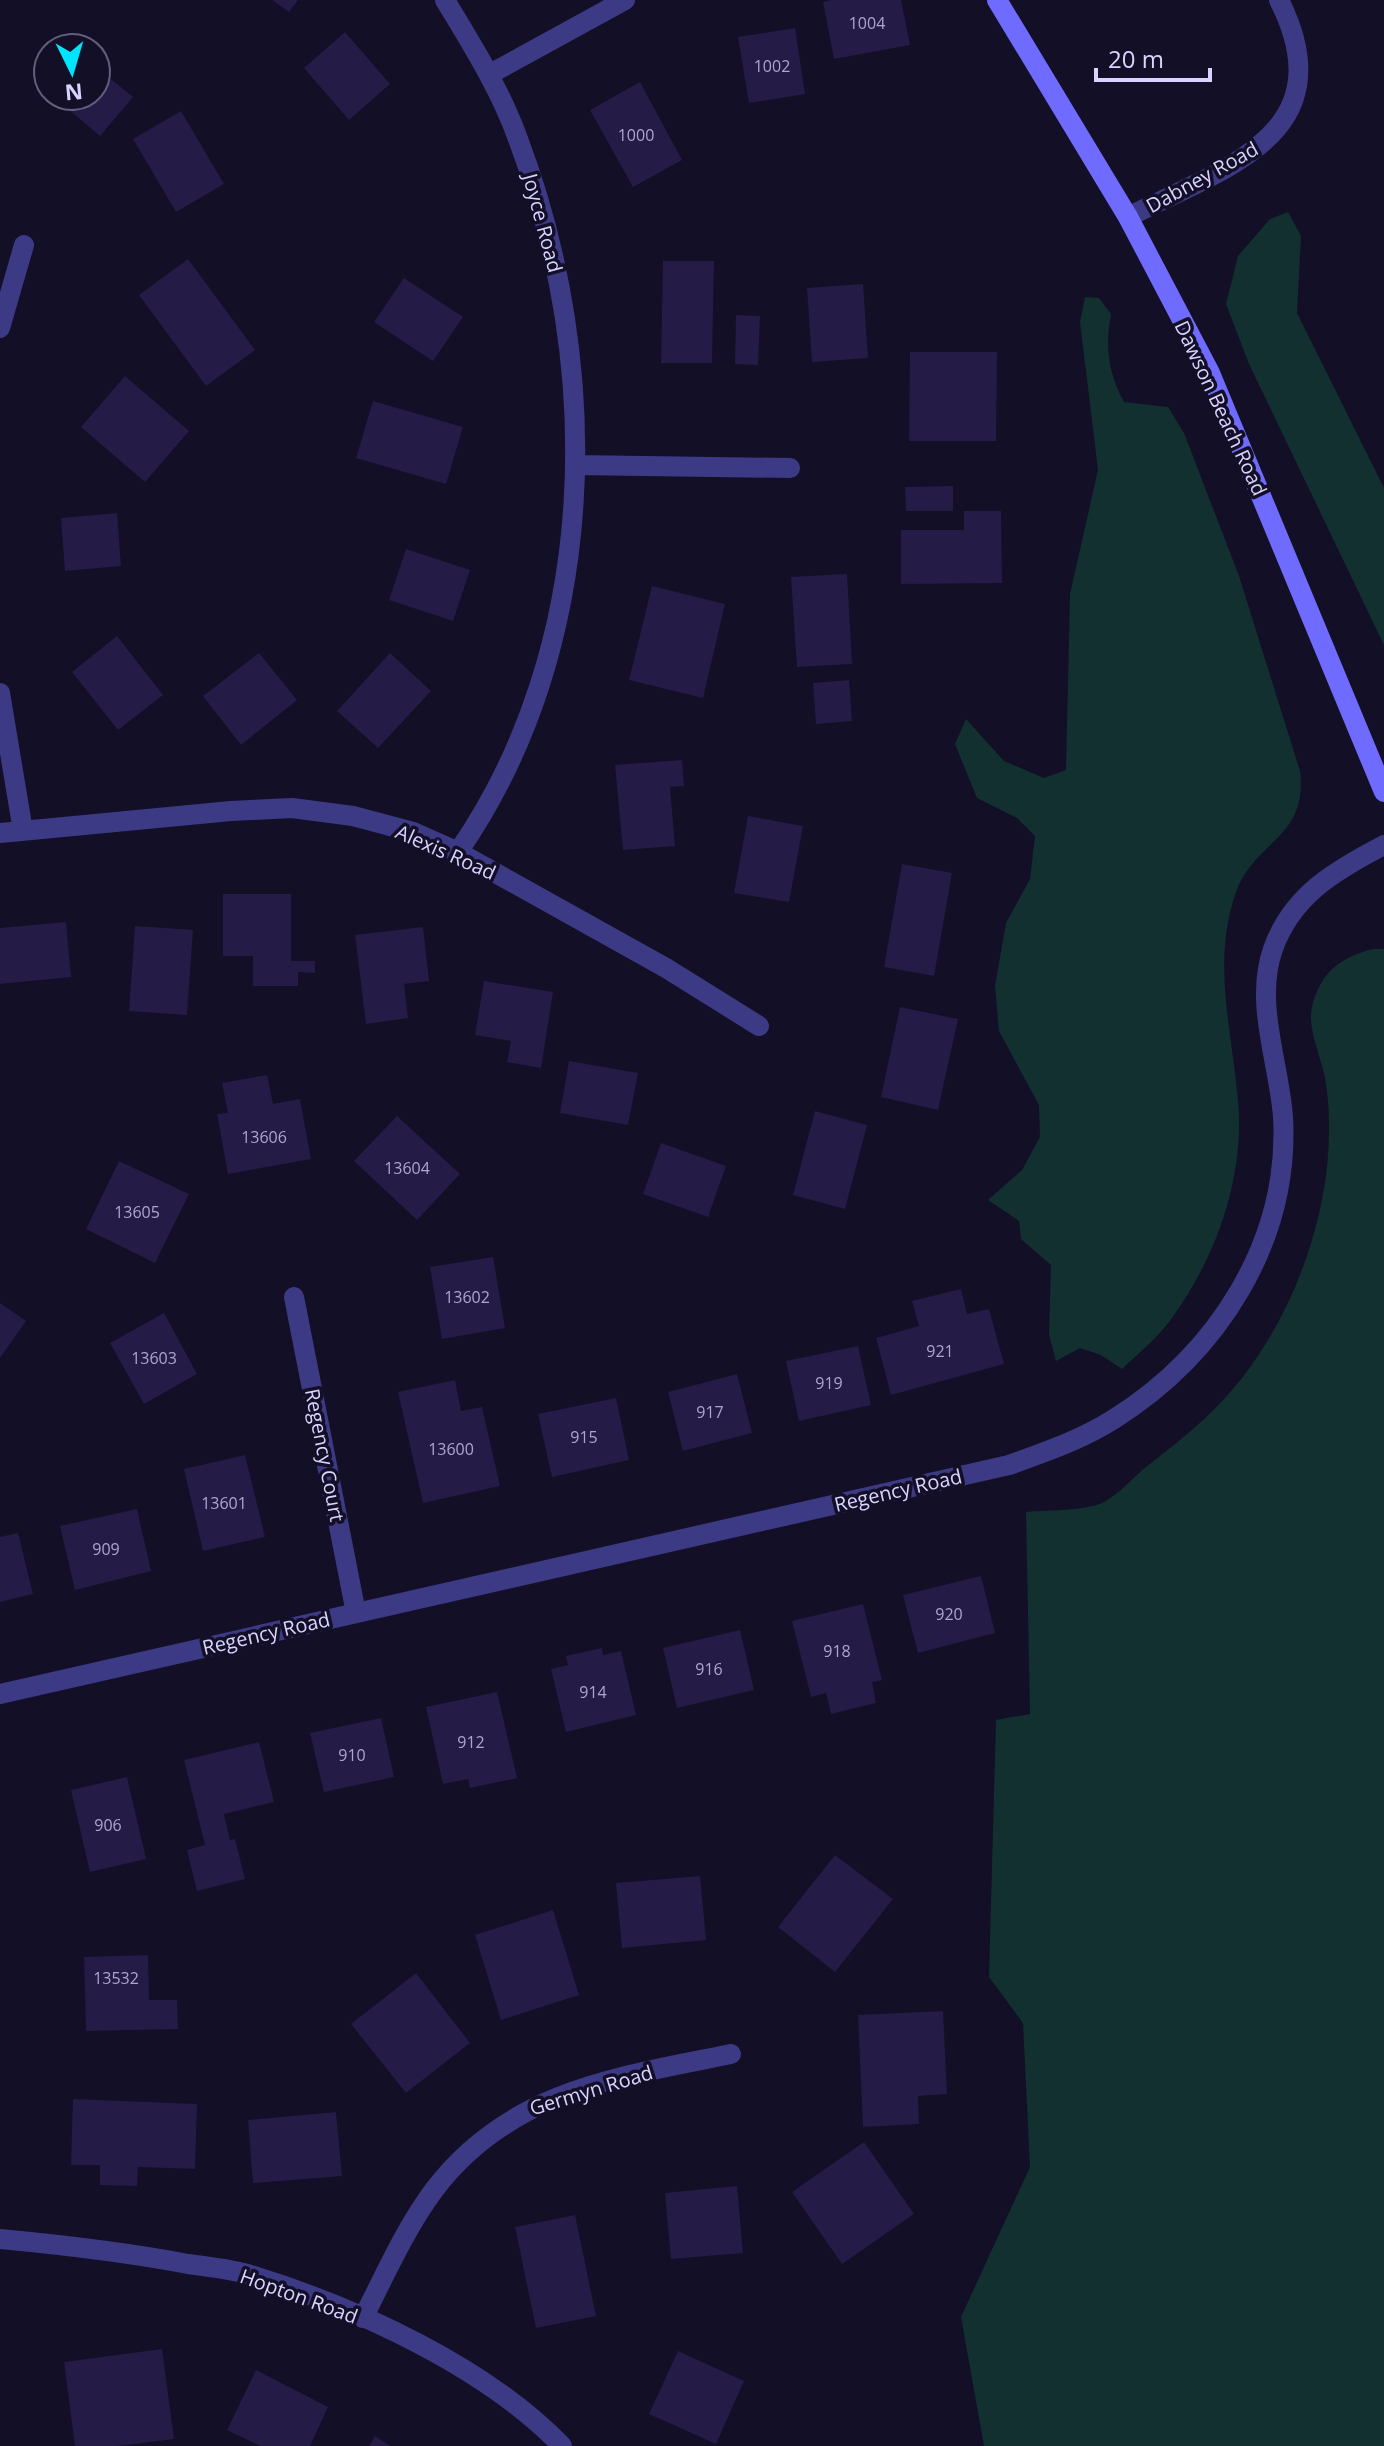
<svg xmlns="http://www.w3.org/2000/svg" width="1384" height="2446" viewBox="0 0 1384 2446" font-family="'Open Sans',sans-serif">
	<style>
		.green { fill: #12302f }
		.building { fill: #241b47 }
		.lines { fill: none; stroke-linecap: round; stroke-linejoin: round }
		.street { stroke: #3d3a85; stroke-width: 20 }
		.secondary { stroke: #6f6bff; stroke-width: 20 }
		.labels { text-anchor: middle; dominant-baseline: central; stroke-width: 7; stroke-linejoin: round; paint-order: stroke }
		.number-label { font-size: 16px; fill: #aca6d1 }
		.street-label { font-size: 20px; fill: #d9d4ff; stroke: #130f26 }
	</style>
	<rect width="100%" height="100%" fill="#130f26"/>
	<path class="green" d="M1288,212l13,24 -4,77 87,175v157l-135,-281 -23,-60 12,-48 32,-37z
		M1085,297l14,1 12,16c-6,31 -3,59 13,88l44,5 16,26 55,143 61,195c8,69 -47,69 -65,124 -23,69 -3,135 3,205 7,78 -22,159 -69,222 -13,17 -31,32 -47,47l-21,-14 -21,-7 -24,13 -7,-26 2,-70 -30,-26 -2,-18 -31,-21 34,-30 18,-33 -1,-32 -40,-74 -4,-45 11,-63 24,-44 5,-43 -18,-18 -40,-20 -22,-54 11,-25 38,42 40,17 22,-8 4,-176 28,-124 -18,-148z
		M1373,949h11v1497h-400l-23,-129 69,-150 -7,-144 -34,-46 7,-257 34,-6 -4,-202c22,-2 46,-1 67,-6 20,-4 38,-27 53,-39 28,-22 54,-42 78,-68 64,-69 106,-177 105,-272 0,-16 -1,-33 -4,-49 -4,-22 -18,-49 -13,-71 8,-34 28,-50 61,-58z"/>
	<path class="building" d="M272,0h26l-9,12z
		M831,0h70l9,45 -76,14 -11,-57z
		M795,28l10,66 -56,9 -11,-66z
		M345,32l45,52 -41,36 -45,-52z
		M96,67l37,30 -33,39 -47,-40h43z
		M640,82l42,78 -49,27 -43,-77z
		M181,111l43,73 -48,28 -43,-73z
		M188,259l67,91 -49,36 -67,-91z
		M663,261h51l-2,102h-51z
		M404,278l59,39 -30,44 -59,-39z
		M863,284l5,74 -56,4 -5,-74z
		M736,315l24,1 -2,49 -23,-1z
		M910,352h87l-1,89h-87z
		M125,376l64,55 -44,51 -64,-55z
		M373,401l90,26 -17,57 -90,-26z
		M953,486v25h-47l-1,-24z
		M964,511h37l1,72 -101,1v-54h63z
		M117,513l4,53 -56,5 -4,-53z
		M406,549l64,21 -17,51 -64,-21z
		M847,574l5,90 -55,3 -6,-90z
		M652,586l73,18 -22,94 -74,-18z
		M117,636l46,59 -45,35 -46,-58z
		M259,653l38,47 -56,45 -38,-49z
		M390,653l41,38 -53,57 -41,-37z
		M849,680l3,41 -36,3 -3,-41z
		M682,760l2,26 -14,1 5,59 -52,4 -8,-85z
		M748,816l55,10 -14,76 -55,-9z
		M902,864l50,9 -18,103 -50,-9z
		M223,894h68v67h24v12l-17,-1v14h-45v-30h-30z
		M66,922l5,55 -71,7v-56z
		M135,926l58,4 -6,85 -58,-4z
		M423,927l6,54 -25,3 4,34 -42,6 -11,-89z
		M484,981l69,11 -12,76 -34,-6 4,-21 -36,-6z
		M900,1007l58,12 -20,91 -57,-13z
		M569,1061l69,12 -10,52 -68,-12z
		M267,1075l6,29 27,-5 11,60 -83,15 -11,-60 11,-1 -6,-30z
		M815,1111l52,14 -22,84 -52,-14z
		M397,1116l63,58 -43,46 -63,-59z
		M661,1143l65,23 -18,51 -65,-23z
		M119,1161l70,33 -34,69 -69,-34z
		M493,1257l12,71 -63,11 -12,-72z
		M961,1289l6,25 22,-5 15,55 -113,31 -15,-57 43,-12 -7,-25z
		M0,1303l26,18 -26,37z
		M164,1313l33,61 -53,30 -34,-61z
		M858,1346l13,59 -72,16 -13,-60z
		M737,1374l15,59 -69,18 -15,-59z
		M455,1380l6,31 21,-4 18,79 -77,17 -25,-111z
		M616,1398l13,62 -77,17 -14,-63z
		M245,1455l20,82 -62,14 -19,-82z
		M137,1509l14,62 -76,19 -15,-64z
		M18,1533l15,61 -33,8v-65z
		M981,1576l14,57 -77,20 -15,-58z
		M863,1604l19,76 -10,2 4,21 -45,11 -5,-21 -15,4 -19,-76z
		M740,1630l14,60 -77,18 -14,-60z
		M602,1648l1,7 18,-4 15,64 -70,17 -15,-63 17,-4 -2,-9z
		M497,1692l20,86 -47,10 -2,-9 -25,5 -17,-77z
		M381,1718l13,59 -70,15 -14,-59z
		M259,1742l15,60 -50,12 6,26 5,-1 10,40 -48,12 -10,-41 18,-5 -21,-85z
		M127,1777l19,82 -56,13 -19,-82z
		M835,1855l58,44 -58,73 -57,-45z
		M700,1876l6,64 -84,8 -6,-65z
		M553,1910l26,85 -78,25 -26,-85z
		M148,1955l1,45h28l1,29 -92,2 -2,-74z
		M416,1973l54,70 -64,50 -55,-69z
		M943,2011l4,83 -29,2 1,28 -56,3 -5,-112z
		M73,2099l124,5 -2,65 -57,-2 -1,19 -37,-1v-20h-29z
		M336,2112l6,64 -89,7 -5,-63z
		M864,2142l50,72 -72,50 -50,-72z
		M737,2186l6,67 -72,6 -6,-66z
		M575,2215l21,101 -60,12 -21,-101z
		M162,2349l12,90 -56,7h-43l-11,-84z
		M678,2351l66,30 -28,63 -67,-30z
		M256,2370l72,37 -18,39h-50l-33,-16z
		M375,2436l15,10h-21z"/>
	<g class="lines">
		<path class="street" d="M445,0c27,45 55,89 73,139 86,228 82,508 -60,713
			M490,74l135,-74
			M1128,217c95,-49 219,-82 151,-217
			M0,328l24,-83
			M575,465l215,3
			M0,693l23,138
			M0,833l231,-22 61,-3 61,8 60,16 45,20 208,116 93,58
			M294,1297l62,316
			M0,1694l1009,-229c36,-13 72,-25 105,-46 103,-65 176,-177 169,-302 -4,-55 -29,-114 -10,-168 19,-54 63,-79 111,-104
			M0,2239c63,6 125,13 188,25 21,3 45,5 66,12 103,32 232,91 308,170
			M363,2318c22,-43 42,-89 71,-128 75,-99 183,-113 297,-136"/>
		<path class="secondary" d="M997,0l131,217 82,156 174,419"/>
	</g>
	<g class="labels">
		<g class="number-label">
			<text x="867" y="23">1004</text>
			<text x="772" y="66">1002</text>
			<text x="636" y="135">1000</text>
			<text x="264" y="1137">13606</text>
			<text x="407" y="1168">13604</text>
			<text x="137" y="1212">13605</text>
			<text x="467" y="1297">13602</text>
			<text x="940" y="1351">921</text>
			<text x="154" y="1358">13603</text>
			<text x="829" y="1383">919</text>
			<text x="710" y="1412">917</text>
			<text x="584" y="1437">915</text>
			<text x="451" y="1449">13600</text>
			<text x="224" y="1503">13601</text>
			<text x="106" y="1549">909</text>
			<text x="949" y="1614">920</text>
			<text x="837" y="1651">918</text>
			<text x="709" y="1669">916</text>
			<text x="593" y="1692">914</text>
			<text x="471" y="1742">912</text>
			<text x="352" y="1755">910</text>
			<text x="108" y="1825">906</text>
			<text x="116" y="1978">13532</text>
		</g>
		<g class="street-label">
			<text transform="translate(1202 177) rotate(-29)">Dabney Road</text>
			<text transform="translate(543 223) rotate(75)">Joyce Road</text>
			<text transform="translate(1221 408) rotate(65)">Dawson Beach Road</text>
			<text transform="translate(446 852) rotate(24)">Alexis Road</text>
			<text transform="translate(325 1455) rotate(79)">Regency Court</text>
			<text transform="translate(898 1490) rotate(-13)">Regency Road</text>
			<text transform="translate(266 1633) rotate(-13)">Regency Road</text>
			<text transform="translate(591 2090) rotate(-17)">Germyn Road</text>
			<text transform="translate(299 2296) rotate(20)">Hopton Road</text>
		</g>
	</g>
	<g transform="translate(72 72) rotate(175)"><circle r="38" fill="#130f26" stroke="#625e7d" stroke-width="2"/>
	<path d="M0-6L14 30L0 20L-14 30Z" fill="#00e5ff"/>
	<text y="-12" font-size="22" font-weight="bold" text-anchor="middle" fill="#d9d4ff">N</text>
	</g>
	<path d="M1096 68v12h114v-12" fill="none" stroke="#d9d4ff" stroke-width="4"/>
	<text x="1108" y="68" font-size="24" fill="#d9d4ff" stroke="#130f26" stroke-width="6" paint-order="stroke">20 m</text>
</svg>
